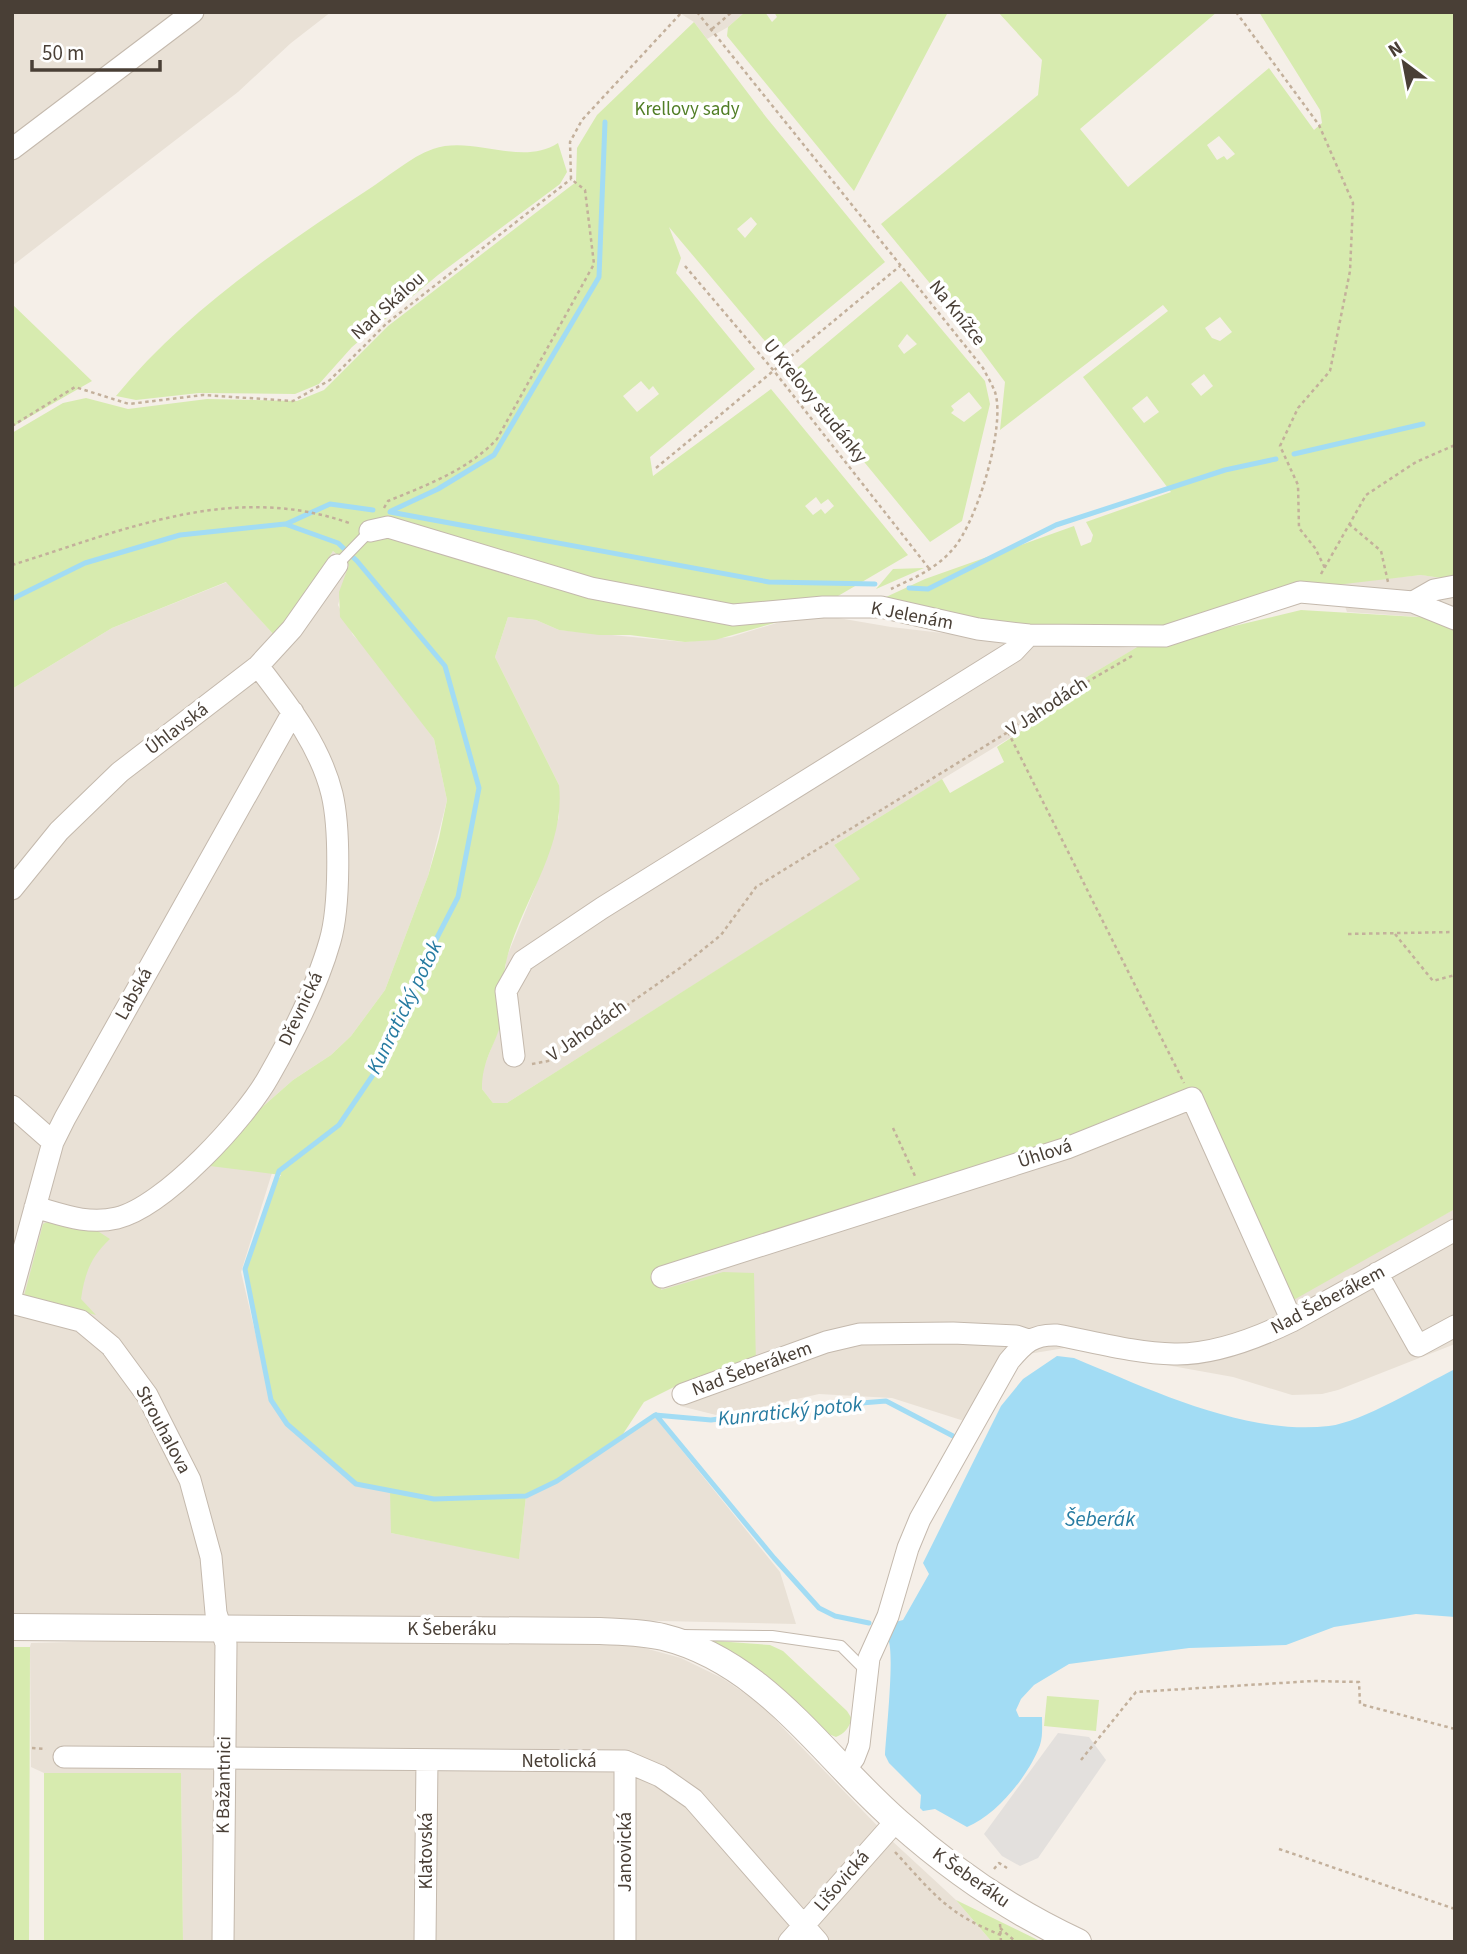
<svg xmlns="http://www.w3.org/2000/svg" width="1467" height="1954" viewBox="0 0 1467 1954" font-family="'Source Sans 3',sans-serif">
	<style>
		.residential { fill: #e9e1d6 }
		.green { fill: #d7ebaf; fill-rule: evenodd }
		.parking { fill: #e3e0dd }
		.water { fill: #a2dcf4 }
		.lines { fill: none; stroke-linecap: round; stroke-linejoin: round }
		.stream { stroke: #a2dcf4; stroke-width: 5 }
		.service-casing { stroke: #c4b9ad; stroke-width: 12 }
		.minor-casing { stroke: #c4b9ad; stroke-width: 23 }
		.tertiary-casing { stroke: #c4b9ad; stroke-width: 28 }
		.path { stroke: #c3b09b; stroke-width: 2.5; stroke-dasharray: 3.5 3.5; stroke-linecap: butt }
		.service { stroke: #fff; stroke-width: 10 }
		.minor { stroke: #fff; stroke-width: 21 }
		.tertiary { stroke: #fff; stroke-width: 26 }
		.labels { text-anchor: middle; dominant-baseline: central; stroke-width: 7; stroke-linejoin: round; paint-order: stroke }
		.park-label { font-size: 19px; fill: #517e26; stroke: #fff }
		.street-label { font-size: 19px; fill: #493f36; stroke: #fff }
		.water-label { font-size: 21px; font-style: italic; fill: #267ba1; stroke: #fff }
	</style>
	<rect width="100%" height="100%" fill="#f5efe8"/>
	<path class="residential" d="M12,12h319l-40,31 -53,49 -226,174z
		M678,12h67l-17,15 -21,12 -13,-17z
		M333,551l16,14 -11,40 15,30 16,16 65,88 13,61 -19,76 -43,114 -34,46 -20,19 -38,25 -33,29 -49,56 61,8 -31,99 30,128 17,23 72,62 31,4v44l128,25 7,-62 31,-15 66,-47 32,-17 125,155 16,52 -271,-6 -513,-3v-926l100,-61 115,-46 46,52 24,-26z
		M1422,575l33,5v46l-21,-8 -87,-6 -10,-29z
		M809,613l82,14 119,14 126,7 -78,46 -35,36 -189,115 27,34 -354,224h-14l-11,-14v-17l19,-49 5,-64 29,-71 24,-71v-32l-64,-128 13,-40 28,3 23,10 126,12 46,-5z
		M1192,1086l24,41 199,103 40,-21v135l-117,46 -16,4 -30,1 -59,-18 -100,-18 -68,-11 -37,6 -16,12 -29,61 -91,-29 -73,-4 -99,22 -40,-10 -19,-116 6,-20 390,-127z
		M199,1639l431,5 51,14 41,20 37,25 132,137 65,60 36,42h-809l-2,-169h-137l-13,-6 -1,-120 1,-4z"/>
	<path class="green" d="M745,12h20l7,10 5,-5 -3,-5h174l-94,179 -127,-155 1,-9z
		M998,12h219l-137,117 48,58 141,-119 45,62 8,-7 -2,-13 -61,-98h196v568l-34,-5 -154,18 -65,25 -55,10 -148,-2 -113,-25v-4l39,-18 149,-53 7,20 10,-4 2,-7 -7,-13 85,-30 -88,-115 85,-66 -5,-6 -163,125 5,-48 -58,-78 -66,-80 157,-129 4,-35zM1219,136l16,18 -8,6 -3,-4 -7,4 -10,-15zM1220,317l12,15 -12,9 -8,-3 -7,-10zM1204,374l9,12 -12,10 -10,-12zM1147,396l12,16 -15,11 -12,-15z
		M694,22l72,95 119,145 -110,91 -106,-126 12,31 -5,15 79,96 -105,88 3,19 118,-87 137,166 -99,58 -94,27 -30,2 -55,-7h-31l-40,-5 -23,-10 -28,-3 -13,40 64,128c7,62 -37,116 -52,173 -6,21 -1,44 -6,65 -7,25 -19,37 -19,66l11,14h14l353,-224 -26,-34 108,-66 8,14 54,-31 -7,-15 26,-17 35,-36 86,-51 23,-1 134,-32 133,8 21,8v583l-165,93 -74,-175 -24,-40 -135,56 -390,127 -6,20 62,-18 31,1 2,92 -78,20 -34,17 -21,32 -66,47 -31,15 -7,63 -128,-26 -1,-42 -30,-6 -73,-61 -16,-24 -26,-131 25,-77 11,-17 -71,-9 50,-57 33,-29 38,-25 20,-19 34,-46 43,-114 11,-38 8,-38 -13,-61 -94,-122 -1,-25 10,-27 -16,-14 -36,57 -23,27 -48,-53 -114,46 -100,61v-256l51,-30 23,-5 42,11 79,-10 90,2 27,-11 64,-64 188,-144 1,-34 20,-33zM751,217l6,7 -12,14 -8,-9zM641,381l8,9 4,-4 6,8 -22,18 -14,-16zM816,497l5,7 7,-5 6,7 -9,8 -4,-5 -8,6 -8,-9z
		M558,143l9,29 -7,12 -122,91 -86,72 -33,37 -24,10 -96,-1 -63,7 -20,-4c68,-83 160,-146 250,-205 21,-13 44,-34 67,-42 40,-14 88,18 125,-6z
		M901,281l84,100 5,23 -28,117 -32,21 -139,-169zM907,334l10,10 -13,10 -6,-8zM969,392l13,16 -18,14 -13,-9 3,-3 -3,-4z
		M12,304l80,77 -80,46z
		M924,568l-48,21 17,-20z
		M55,1218l38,10 17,11c-19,18 -25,33 -29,60l15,16 -72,-19 19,-72z
		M702,1640l68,5 13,6 64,60 5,8c-4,10 -7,14 -16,18l-10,-4c-36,-39 -74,-72 -124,-93z
		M12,1647h18l-1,295h-17z
		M1047,1696l52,4 -3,31 -52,-5z
		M44,1773h137l2,169h-139z
		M956,1900l86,42h-50z"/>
	<path class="parking" d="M1058,1733l31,4 17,23 -68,98 -18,8 -18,-10 -18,-22z"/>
	<path class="water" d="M1057,1356l17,2c75,31 172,78 255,68 33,-4 94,-41 126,-57v248l-39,-3 -82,13 -48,18 -97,3 -120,16 -35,21 -13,14 -5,11 3,7h23c0,8 1,19 -2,28 -11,30 -43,70 -73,82l-32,-18 -12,2 -3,-3 1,-13 -32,-32 -4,-8c1,-21 10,-102 3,-116l7,-17 8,-2 26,-46 -6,-11 78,-157 22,-27z"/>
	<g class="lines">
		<path class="stream" d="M1294,454l129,-30
			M391,511l47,-22 56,-34 105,-178 6,-155
			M390,512l379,70 106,2
			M286,524l44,-20 43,6
			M909,588l19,1 128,-64 169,-55 51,-11
			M12,599l73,-36 95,-28 105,-11 53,19 19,18 88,105 34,122 -21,109 -47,91 -34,81 -38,56 -60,46 -34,98 26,131 16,24 69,60 78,15 92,-3 31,-15 98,-66 56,5 89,-12 86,-7 67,35
			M656,1415l118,143 45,50 16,8 34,7"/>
		<g class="service-casing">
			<path id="service" d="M337,565l33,-34
				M680,1635l92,1 69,10 24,24"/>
		</g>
		<g class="minor-casing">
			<path id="minor" d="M12,149l181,-137
				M370,531l18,-4 203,61 142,27 90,-8h58l97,22 51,6 136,1 135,-44 113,10 42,17
				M1413,602l21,-12 21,-4
				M12,889l47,-58 61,-59 138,-106 34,-37 45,-64
				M514,1056l-8,-65 17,-30 79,-53 412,-257 15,-16
				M12,1106l41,36
				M35,1207c28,8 53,18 82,11 47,-11 129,-100 152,-142 24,-42 48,-89 61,-135 10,-34 10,-113 2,-147 -12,-49 -44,-89 -74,-128
				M1377,1273l41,73 37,-20
				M662,1277l405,-129 125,-50 100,223
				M12,1292l41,-150 12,-24 228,-406
				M12,1303l69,18 30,25 36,49 43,85 21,77 5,56 10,31 -3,298
				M683,1394l143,-52 34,-8 93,-1 63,3 12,4
				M64,1757l561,4 35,15 33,23 125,143
				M625,1761v181
				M845,1770l9,-12 5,-13 10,-87 19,-42 20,-68 12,-29 89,-158c15,-18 24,-27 48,-26 38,7 78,18 117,19 40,1 83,-16 118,-33l163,-91
				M425,1942l2,-182
				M789,1942l107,-121"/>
		</g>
		<g class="tertiary-casing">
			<path id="tertiary" d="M12,1627l588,4c21,1 43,1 63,6 102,25 160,120 235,185 55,49 113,89 180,120"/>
		</g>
		<path class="path" d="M697,12l286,356c4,8 9,16 12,24 11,34 -18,130 -42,157 -17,20 -39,29 -62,40
			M1236,12l83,113 34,78 -3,68 -20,100 -32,37 -18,38 18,39 1,43 16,20 11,22
			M712,29l20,-17
			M571,179l-1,-37 12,-22 100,-108
			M685,266l89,105 157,200
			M12,426l63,-39 54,17 74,-9 90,6 37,-21 57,-57 184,-144
			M656,468l244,-202
			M384,508l4,-7c39,-16 80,-31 109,-62l97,-175 -9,-74 -14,-11
			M1349,524l32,27 7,31
			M12,565c113,-35 221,-84 340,-41
			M1321,574l45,-79 50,-33 39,-17
			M1008,732l176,351
			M1348,934l107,-2
			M1395,934l38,47 22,-6
			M532,1064l16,-3 132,-93 41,-33 35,-48 252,-155 18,-15 106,-61
			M893,1128l22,48
			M32,1748l14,1
			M1081,1760l55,-68 177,-11 46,1 1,22 95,25
			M1279,1849l176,60
			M895,1852c38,41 52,62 106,83
			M994,1869l5,-6 8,5
			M1000,1924l1,18
			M1000,1928l16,14"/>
		<use href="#service" class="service"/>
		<use href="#minor" class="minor"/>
		<use href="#tertiary" class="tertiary"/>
	</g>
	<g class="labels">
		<g class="park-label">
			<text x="687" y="109">Krellovy sady</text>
		</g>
		<g class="street-label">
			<text transform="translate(388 306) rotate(-42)">Nad Skálou</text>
			<text transform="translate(957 313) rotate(51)">Na Knížce</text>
			<text transform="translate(815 401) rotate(51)">U Krelovy studánky</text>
			<text transform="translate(912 616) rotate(11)">K Jelenám</text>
			<text transform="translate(1047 707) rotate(-33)">V Jahodách</text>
			<text transform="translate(177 729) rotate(-37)">Úhlavská</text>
			<text transform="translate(134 994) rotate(-61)">Labská</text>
			<text transform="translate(301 1009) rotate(-65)">Dřevnická</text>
			<text transform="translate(587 1031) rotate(-35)">V Jahodách</text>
			<text transform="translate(1045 1154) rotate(-18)">Úhlová</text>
			<text transform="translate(1328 1300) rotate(-28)">Nad Šeberákem</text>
			<text transform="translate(752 1369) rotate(-20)">Nad Šeberákem</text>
			<text transform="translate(163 1430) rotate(62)">Strouhalova</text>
			<text x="452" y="1629">K Šeberáku</text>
			<text x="559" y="1761">Netolická</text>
			<text transform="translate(224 1785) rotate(-89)">K Bažantnici</text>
			<text transform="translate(426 1851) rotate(-90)">Klatovská</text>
			<text transform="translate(625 1852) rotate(-90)">Janovická</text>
			<text transform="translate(971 1878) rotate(35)">K Šeberáku</text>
			<text transform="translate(842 1881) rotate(-49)">Lišovická</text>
		</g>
		<g class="water-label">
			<text transform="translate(404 1007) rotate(-64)">Kunratický potok</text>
			<text transform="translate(790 1411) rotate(-6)">Kunratický potok</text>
			<text x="1100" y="1519">Šeberák</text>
		</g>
	</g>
	<rect width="1467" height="1954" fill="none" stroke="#493f36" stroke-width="28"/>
	<g transform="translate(1404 63) rotate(328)" stroke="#ffffff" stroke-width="5" paint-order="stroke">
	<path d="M0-5L12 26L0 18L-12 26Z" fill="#493f36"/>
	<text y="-10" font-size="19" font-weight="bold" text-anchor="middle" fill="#493f36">N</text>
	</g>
	<path d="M32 60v10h128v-10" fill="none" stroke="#493f36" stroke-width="3.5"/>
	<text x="42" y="60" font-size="21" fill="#493f36" stroke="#ffffff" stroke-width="5" paint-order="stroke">50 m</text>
</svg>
